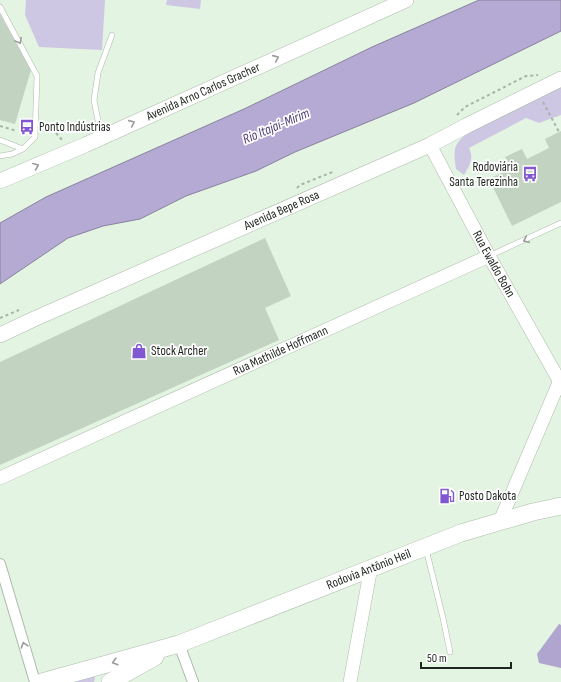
<svg xmlns="http://www.w3.org/2000/svg" width="561" height="682" viewBox="0 0 561 682" font-family="'Sofia Sans Condensed',sans-serif">
	<style>
		.green { fill: #cdc7e3 }
		.forest { fill: #b0a5cf }
		.water { fill: #b5aad4; stroke: #88829d }
		.building { fill: #c3d3c1 }
		.lines { fill: none; stroke-linecap: round; stroke-linejoin: round }
		.service-casing { stroke: #acbbaa; stroke-width: 6 }
		.minor-casing { stroke: #acbbaa; stroke-width: 12 }
		.tertiary-casing { stroke: #acbbaa; stroke-width: 14 }
		.secondary-casing { stroke: #acbbaa; stroke-width: 16 }
		.primary-casing { stroke: #acbbaa; stroke-width: 18 }
		.path { stroke: #a7b4a6; stroke-width: 2; stroke-dasharray: 3 3; stroke-linecap: butt }
		.service { stroke: #fff; stroke-width: 5 }
		.minor { stroke: #fff; stroke-width: 10 }
		.tertiary { stroke: #fff; stroke-width: 13 }
		.secondary { stroke: #fff; stroke-width: 15 }
		.primary { stroke: #fff; stroke-width: 17 }
		.oneway { stroke: #9a9c9a }
		.labels { text-anchor: middle; dominant-baseline: central; stroke-width: 3.5; stroke-linejoin: round; paint-order: stroke }
		.street-label { font-size: 13px; fill: #1e241e; stroke: #fff }
		.poi-label { font-size: 13px; fill: #1e241e; stroke: #fff; text-anchor: start }
		.water-label { font-size: 14px; font-style: italic; fill: #534279; stroke: #fff }
	</style>
	<rect width="100%" height="100%" fill="#e4f4e2"/>
	<path class="green" d="M26,0h79l-3,50 -63,-3 -14,-32z
		M167,0h34l-1,9 -34,-4z
		M561,85v30l-22,8 -13,-5 -57,30c5,10 1,17 -5,27l-8,-6c-3,-20 -3,-26 15,-38z
		M94,676l1,3 -1,3h-34z"/>
	<path class="forest" d="M559,624l2,1v43l-22,-5 -2,-9z"/>
	<path class="water" d="M479,0h82v31l-147,72 -119,49 -39,19 -70,25 -46,23 -37,7 -35,12 -68,46v-61l46,-26 198,-88 128,-62z"/>
	<path class="building" d="M0,14l31,56 -16,54 -15,-4z
		M561,131v71l-49,24 -23,-47 22,-11 -6,-11 17,-8 5,10 22,-11 -4,-9z
		M265,238l26,58 -26,12 14,32 -279,125v-103z"/>
	<g class="lines">
		<g class="service-casing">
			<path id="service" d="M0,7l37,69 -2,61 -12,12 -23,-9
				M101,136l-7,-36 4,-27 14,-38
				M0,156l12,-2 11,-5
				M489,256l72,-33
				M426,549l17,69 7,34"/>
		</g>
		<g class="minor-casing">
			<path id="minor" d="M0,564l35,118
				M179,644l14,38"/>
		</g>
		<g class="tertiary-casing">
			<g id="tertiary">
				<path id="s1" d="M430,145l59,111 71,126"/>
				<path id="s2" d="M0,478l489,-222"/>
				<path d="M500,521l61,-143"/>
				<path d="M350,682l21,-115"/>
			</g>
		</g>
		<g class="secondary-casing">
			<g id="secondary">
				<path id="s3" d="M0,181l85,-36 321,-145"/>
				<path id="s4" d="M0,335l34,-16 396,-174 36,-19 95,-47"/>
			</g>
		</g>
		<g class="primary-casing">
			<g id="primary">
				<path id="s5" d="M42,682l137,-38 282,-111 72,-21 28,-6"/>
				<path d="M110,682l45,-25"/>
			</g>
		</g>
		<path class="path" d="M543,102l16,30
			M457,115l8,-8 61,-31 12,-1
			M0,126l17,5
			M56,133l7,8
			M297,188l3,-3 35,-14
			M0,318l19,-8"/>
		<use href="#service" class="service"/>
		<use href="#minor" class="minor"/>
		<use href="#tertiary" class="tertiary"/>
		<use href="#secondary" class="secondary"/>
		<use href="#primary" class="primary"/>
	</g>
	<defs><path id="oneway-chevron" d="M-2-3.5L2.5 0L-2 3.5" fill="none" stroke-width="1.6" stroke-linecap="round" stroke-linejoin="round"/></defs>
	<g class="oneway">
		<use href="#oneway-chevron" transform="translate(19 41) rotate(62)"/>
		<use href="#oneway-chevron" transform="translate(276 58) rotate(-24)"/>
		<use href="#oneway-chevron" transform="translate(132 123) rotate(-24)"/>
		<use href="#oneway-chevron" transform="translate(36 166) rotate(-23)"/>
		<use href="#oneway-chevron" transform="translate(526 240) rotate(155)"/>
		<use href="#oneway-chevron" transform="translate(24 645) rotate(-107)"/>
		<use href="#oneway-chevron" transform="translate(115 662) rotate(164)"/>
	</g>
	<defs>
		<g id="bus-bare" transform="scale(1.2)"><path d="M-5-6H5V4H4V6H2V4H-2V6H-4V4H-5ZM-3.5-4V0h7V-4ZM-3.5 1.2v1.5H-2V1.2ZM2 1.2v1.5H3.5V1.2Z" fill="#8258d2" stroke="#fff" stroke-width="2.5" paint-order="stroke"/></g>
		<g id="shop-bare" transform="scale(1.2)"><path d="M-5-2.5h2.3a2.7 3.5 0 0 1 5.4 0H5L5.5 6h-11ZM-1.5-2.5h3a1.5 2.3 0 0 0-3 0Z" fill="#8258d2" stroke="#fff" stroke-width="2.5" paint-order="stroke"/></g>
		<g id="fuel-bare" transform="scale(1.2)"><path d="M-5.5-6h7V0h2V4h1.3V-2.5L3-4.5l.8-.8L6-3V5H2.5V1h-1V6h-7ZM-4.2-4.7v3.2H.2V-4.7Z" fill="#8258d2" stroke="#fff" stroke-width="2.5" paint-order="stroke"/></g>
	</defs>
	<g fill-rule="evenodd">
		<use href="#bus-bare" x="27" y="127"/>
		<use href="#bus-bare" x="530" y="174"/>
		<use href="#shop-bare" x="139" y="351"/>
		<use href="#fuel-bare" x="447" y="496"/>
	</g>
	<g class="labels">
		<g class="street-label">
			<text stroke="none"><textPath href="#s3" startOffset="222">Avenida Arno Carlos Gracher</textPath></text>
			<text stroke="none"><textPath href="#s4" startOffset="308">Avenida Bepe Rosa</textPath></text>
			<text stroke="none"><textPath href="#s1" startOffset="135">Rua Ewaldo Bohn</textPath></text>
			<text stroke="none"><textPath href="#s2" startOffset="308">Rua Mathilde Hoffmann</textPath></text>
			<text stroke="none"><textPath href="#s5" startOffset="346">Rodovia Antônio Heil</textPath></text>
		</g>
		<g class="poi-label">
			<text x="39" y="127">Ponto Indústrias</text>
			<text x="518" y="167" text-anchor="end">Rodoviária<tspan x="518" dy="15">Santa Terezinha</tspan></text>
			<text x="151" y="351">Stock Archer</text>
			<text x="459" y="496">Posto Dakota</text>
		</g>
		<g class="water-label">
			<text transform="translate(276 126) rotate(-23)">Rio Itajaí-Mirim</text>
		</g>
	</g>
	<path d="M421 662v6h90v-6" fill="none" stroke="#1e241e" stroke-width="2"/>
	<text x="427" y="662" font-size="12" fill="#1e241e" stroke="#ffffff" stroke-width="3" paint-order="stroke">50 m</text>
</svg>
